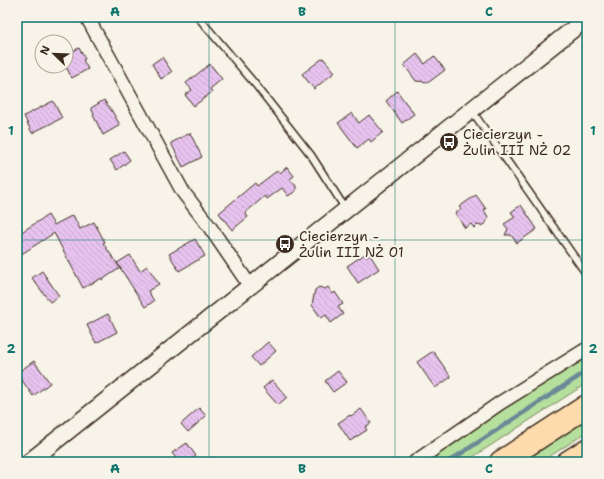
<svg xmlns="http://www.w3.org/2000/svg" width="604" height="479" viewBox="0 0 604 479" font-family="'Shantell Sans',sans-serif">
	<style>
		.green { fill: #b5df9c; stroke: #78845d }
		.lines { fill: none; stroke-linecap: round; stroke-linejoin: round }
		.stream { stroke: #6a8a98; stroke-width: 4.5 }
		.building { fill: url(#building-back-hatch); stroke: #3b2a1e }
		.service-casing { stroke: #3b2a1e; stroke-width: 9 }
		.minor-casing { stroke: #3b2a1e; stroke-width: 16 }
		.tertiary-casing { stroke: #3b2a1e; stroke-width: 19 }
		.motorway-casing { stroke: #3b2a1e; stroke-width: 25 }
		.service { stroke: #f7f3e8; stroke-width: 6 }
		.minor { stroke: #f7f3e8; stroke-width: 13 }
		.tertiary { stroke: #f7f3e8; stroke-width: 16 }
		.motorway { stroke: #fedbac; stroke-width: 22 }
		.grid { fill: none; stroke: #0f766e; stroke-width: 1; stroke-opacity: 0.55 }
		.labels { text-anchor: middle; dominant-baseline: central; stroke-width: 4; stroke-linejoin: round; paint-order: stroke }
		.poi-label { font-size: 14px; fill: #3b2a1e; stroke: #f7f3e8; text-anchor: start }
		.neatline { fill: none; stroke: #0f766e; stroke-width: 1.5 }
		.grid-label { font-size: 13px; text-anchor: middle; font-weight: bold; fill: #0f766e }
	</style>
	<defs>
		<pattern id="building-back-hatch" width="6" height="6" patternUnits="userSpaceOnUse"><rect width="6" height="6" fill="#e7c3ef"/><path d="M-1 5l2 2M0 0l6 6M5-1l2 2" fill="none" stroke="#c7a8cc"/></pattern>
	</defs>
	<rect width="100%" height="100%" fill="#f7f3e8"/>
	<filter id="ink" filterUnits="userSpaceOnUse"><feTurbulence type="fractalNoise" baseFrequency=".025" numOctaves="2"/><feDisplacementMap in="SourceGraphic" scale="8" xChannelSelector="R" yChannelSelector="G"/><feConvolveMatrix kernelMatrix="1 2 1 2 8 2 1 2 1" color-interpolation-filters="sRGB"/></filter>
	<g filter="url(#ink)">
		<path class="green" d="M587,353v30l-122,79h-38l108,-76z
			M587,419v13l-46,30h-19z"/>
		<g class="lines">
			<path class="stream" d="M448,462l139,-91"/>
		</g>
		<path class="building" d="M79,48l6,11 -2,1 5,9 -16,9 -6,-11v-12z
			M417,54l8,10 9,-8 11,14 -16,12 -13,-1 -12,-16z
			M162,57l10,15 -11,7 -9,-15z
			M323,58l12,14 -21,17 -12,-15z
			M210,64l12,15 -12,10 2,3 -18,14 -9,-11 7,-5 -6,-7z
			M397,91l17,23 -12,9 -16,-22z
			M104,100l4,6h1l11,19 -17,10 -10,-20 1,-1 -3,-6z
			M53,101l9,17 -30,15 -8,-17z
			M352,113l7,10 10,-8 14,17 -12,10 -2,-3 -12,9 -19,-25z
			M190,133l12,24 -19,10 -12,-24z
			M124,151l6,9 -13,10 -7,-10z
			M287,167l7,9 -4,3 6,7v5l-8,5 -6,-8 -15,11 -2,-3 -20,17 3,4 -16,13 -13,-17 36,-30 2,3 21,-16 2,3z
			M476,195l10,14 -2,1 4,7 -2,6 -5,3 -4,-1 -3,3 -3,-4 -6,4 -10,-15 6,-4 -2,-2z
			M521,205l16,24 -20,14 -6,-8h-6l3,-6 -4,-5 11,-7 -4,-5z
			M48,215l6,10 19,-10 7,14 14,-7 11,20 -2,1 17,25 -18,12v-2l-19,10 -29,-55 -37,24v-22z
			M195,239l10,17 -26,15 -10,-17z
			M365,254l2,3 3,-2 9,14 -21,14 -11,-17z
			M130,255l10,16 7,-5 12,18 -11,7 6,10 -9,6 -28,-44z
			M42,271l17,25 -9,6 -18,-24z
			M319,287l6,2 3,-2 5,7 2,-2 8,12 -5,3 5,7 -12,9 -5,-8 -5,3 -9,-13 3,-15z
			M108,314l9,18 -21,11 -9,-18z
			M268,342l8,9 -17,15 -8,-9z
			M433,351l18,26 -16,11 -18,-26z
			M34,361l16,22 -17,13 -16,-23z
			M338,371l9,11 -14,10 -8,-11z
			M272,380l15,17 -9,8 -15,-17z
			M199,408l7,8 -18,16 -7,-8z
			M361,409l10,14 -6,4 2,3 -17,11 -12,-18 12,-8 1,1z
			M187,443l9,13 -8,6h-9l-7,-9z"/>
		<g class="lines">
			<g class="service-casing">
				<path id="service" d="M198,17l57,67 56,71 34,53
					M472,111l115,164"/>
			</g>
			<g class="minor-casing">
				<path id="minor" d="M87,17l96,175 26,34 41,60
					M415,462l85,-59 87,-54"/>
			</g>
			<g class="tertiary-casing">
				<path id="tertiary" d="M29,462l558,-444"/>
			</g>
			<g class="motorway-casing">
				<path id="motorway" d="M501,462l86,-56
					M568,462l19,-12"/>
			</g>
			<use href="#service" class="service"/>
			<use href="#minor" class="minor"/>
			<use href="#tertiary" class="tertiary"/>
			<use href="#motorway" class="motorway"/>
		</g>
	</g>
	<path class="grid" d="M209,17v445M395,17v445M17,240h570"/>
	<defs>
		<g id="bus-disc" transform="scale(1)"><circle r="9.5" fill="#3b2a1e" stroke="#f7f3e8"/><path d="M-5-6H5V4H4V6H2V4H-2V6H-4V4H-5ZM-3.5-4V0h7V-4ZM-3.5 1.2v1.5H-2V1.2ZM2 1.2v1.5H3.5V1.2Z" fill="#fff"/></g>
	</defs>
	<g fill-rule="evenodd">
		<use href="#bus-disc" x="449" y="142"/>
		<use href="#bus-disc" x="285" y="244"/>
	</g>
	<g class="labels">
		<g class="poi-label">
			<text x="463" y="134">Ciecierzyn -<tspan x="463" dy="16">Żulin III NŻ 02</tspan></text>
			<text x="299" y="236">Ciecierzyn -<tspan x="299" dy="16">Żulin III NŻ 01</tspan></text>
		</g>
	</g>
	<rect width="604" height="479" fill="none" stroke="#f7f3e8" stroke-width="44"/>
	<g transform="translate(54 54) rotate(293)"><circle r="19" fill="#f7f3e8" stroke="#aca397"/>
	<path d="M0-3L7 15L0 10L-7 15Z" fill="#3b2a1e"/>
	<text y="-6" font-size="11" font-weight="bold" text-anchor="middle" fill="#3b2a1e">N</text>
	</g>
	<rect x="22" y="22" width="560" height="435" class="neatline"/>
	<g class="grid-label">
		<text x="115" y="16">A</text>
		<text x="302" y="16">B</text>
		<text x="489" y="16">C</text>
		<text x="11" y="135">1</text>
		<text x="593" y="135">1</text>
		<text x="11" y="353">2</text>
		<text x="593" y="353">2</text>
		<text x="115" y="473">A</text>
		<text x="302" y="473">B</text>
		<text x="489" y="473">C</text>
	</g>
</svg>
